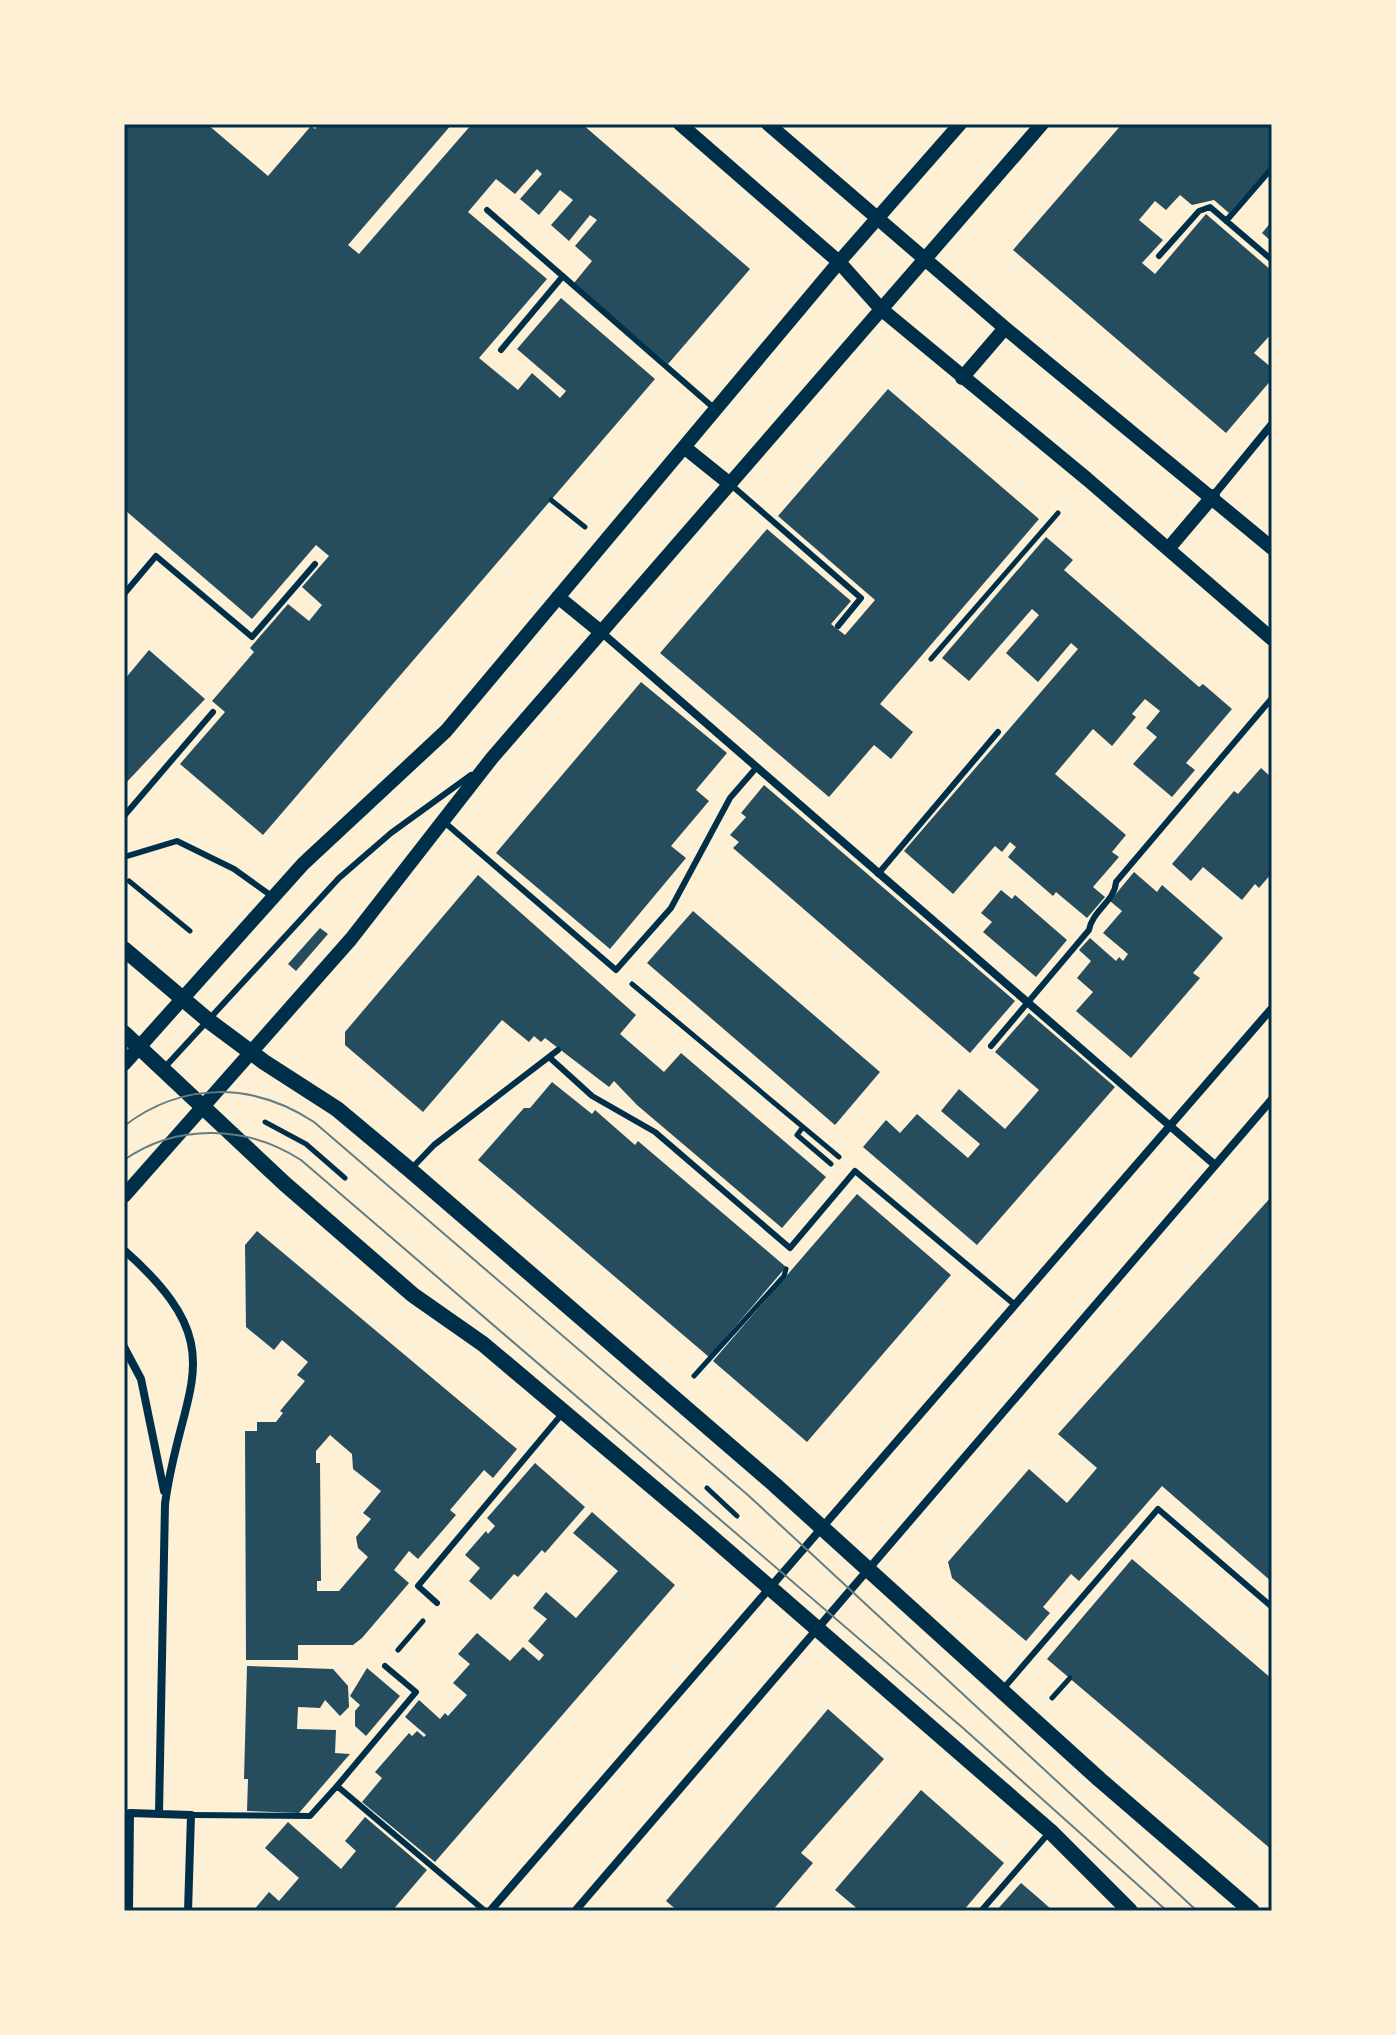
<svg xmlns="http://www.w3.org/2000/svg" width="1396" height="2035" viewBox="0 0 1396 2035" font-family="'DM Sans',sans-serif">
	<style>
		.building { fill: #264d5e; fill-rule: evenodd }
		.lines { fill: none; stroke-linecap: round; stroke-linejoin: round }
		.path { stroke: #003049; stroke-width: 5 }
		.service { stroke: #003049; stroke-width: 6 }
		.minor { stroke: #003049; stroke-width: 8 }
		.tertiary { stroke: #003049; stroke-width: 14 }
		.secondary { stroke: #003049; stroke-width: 16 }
		.tram { stroke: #657d81; stroke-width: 2 }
		.neatline { fill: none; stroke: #003049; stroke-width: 3 }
	</style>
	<rect width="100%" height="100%" fill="#fdf0d5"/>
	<path class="building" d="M124,124h83l61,52 43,-50 4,3 4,-5h133l-104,121 11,9 113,-130h110l168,145 -82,95 -94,-81 18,-22 -17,-15 22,-26 -7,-5 -21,26 -18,-16 22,-25 -13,-10 -21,25 -19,-16 22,-25 -5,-5 -22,25 -19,-15 -28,33 79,67 -68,79 39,32 14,-17 28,25 6,-7 -49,-42 44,-51 94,81 -392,456 -83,-71 45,-52 -13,-11 42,-49 -4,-4 38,-44 21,17 13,-16 -20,-18 27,-31 -13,-11 -64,74 -126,-108 -2,2z
		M1122,124h150v40l-43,49 -15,-13 -22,5 -12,-10 -14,15 -11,-9 -16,19 24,20 -21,23 13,11 51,-60 66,57v62l-18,20 18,15v11l-46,54 -213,-183z
		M1272,221v21l-10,-9z
		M888,389l151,130 -159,185 33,28 -22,27 -17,-14 -45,52 -169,-144 107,-124 84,72 -20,23 14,11 30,-35 -97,-84z
		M1046,537l27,23 -9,10 135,117 4,-3 29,25 -46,54 9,7 -23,27 -39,-33 24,-27 -11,-9 14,-17 -15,-12 -13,15 4,3 -24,29 -19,-17 -38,45 71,61 -14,17 7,5 -26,30 12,10 -18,21 -31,-26 -3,4 -45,-39 8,-10 -6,-5 -8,10 -7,-6 -42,48 -49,-43 174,-202 -7,-6 -33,39 -32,-29 33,-38 -7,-6 -63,72 -27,-23z
		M149,650l56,49 -81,86v-105z
		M641,682l86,71 -31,37 13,11 -38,45 15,12 -76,91 -114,-96z
		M1261,768l11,10v95l-13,15 -4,-4 -13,16 -39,-33 -12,14 -19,-17 62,-73 4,3z
		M764,785l251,216 -45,52 -237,-205 6,-6 -9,-7 16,-18 -5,-4z
		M1134,872l23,20 5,-7 61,53 -30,35 7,5 -69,80 -55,-47 17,-19 -16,-14 14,-17 -12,-11 11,-12 26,23 3,-4 4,4 5,-7 -25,-21 19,-22 -12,-10z
		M478,875l158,140 -16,19 44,38 17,-19 145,124 -44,51 -145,-123 -23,-24 -5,6 -64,-49 -4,4 -7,-6 -5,6 -27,-22 -79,92 -78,-67v-13z
		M1001,890l11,9 3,-4 52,45 -31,37 -53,-45 9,-10 -11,-9z
		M693,911l187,161 -45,53 -188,-162z
		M320,928l8,6 -32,37 -8,-7z
		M1029,1013l86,74 -138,158 -114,-98 23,-27 14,13 17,-19 51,44 12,-14 -39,-33 18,-22 46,40 34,-39 -44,-38z
		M552,1082l40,32 3,-4 40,35 3,-4 148,126 -77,90 -231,-197 46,-52h6z
		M857,1194l94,81 -144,167 -94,-81z
		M1272,1196v386l-110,-96 -83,95 -8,-7 -28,33 7,6 -24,28 -74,-63 -4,-16 81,-93 38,34 30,-35 -39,-34z
		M257,1231l260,218 -24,29 -9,-8 -34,40 6,5 -38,44 -9,-8 -15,19 15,13 -47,55 -9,7h-55v15h-52l-1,-229h12v-9h19l7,-9 -3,-2 25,-30 -8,-6 11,-13 -26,-22 -8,10 -28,-23 -1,-82zM330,1435l22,19 1,15 28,22 -18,22 8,6 -15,18 2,11 10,9 -29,34h-22v-10h4l-1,-118h-4v-12z
		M535,1463l50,44 -40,46 -3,-3 -24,27 -4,-3 -23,26 -22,-19 11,-13 -15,-13 21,-24 2,3 7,-8 -8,-8z
		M592,1512l83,73 -240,277 -73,-60 20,-24 -7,-6 34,-39 3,3 5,-5 7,6 2,-2 -21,-18 14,-17 21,19 5,-6 3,3 19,-21 -14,-12 17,-19 -12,-10 19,-21 33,28 13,-14 16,14 5,-6 -16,-14 19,-22 -14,-11 13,-16 30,26 42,-47 -45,-38z
		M1132,1559l140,120v171l-225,-191z
		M247,1666l86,3 15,17 1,21 -9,9 -15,-16 -5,8 -22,-1 -1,22 39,1 -1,23 15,1 -51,59 -52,-2 1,-32h-4z
		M367,1668l33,28 -34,40 -11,-10v-15l5,-6 -10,-9z
		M828,1709l56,50 -83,94 12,10 -41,48h-94l-12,-10z
		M921,1790l83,73 -41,48h-103l-25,-21z
		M365,1817l62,53 -35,41h-139l16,-19 10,9 20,-23 -34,-30 23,-26 53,47 15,-18 -11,-10z
		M1021,1883l21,18 11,10h-57z"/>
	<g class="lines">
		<path class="path" d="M551,500l34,27
			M931,659l127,-146
			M129,881l61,50
			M632,984l207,173
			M265,1122l41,22 39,34
			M803,1127l-6,8 34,29
			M694,1376l90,-100 2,-7
			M707,1488l30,28
			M398,1650l25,-29
			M1052,1698l18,-20"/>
		<path class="service" d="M487,210l228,199
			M1226,221l46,-53
			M1159,256l40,-45 11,-4 62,53
			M501,350l62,-74
			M730,484l131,114 -23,28
			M124,594l32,-38 96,81 63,-73
			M124,816l89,-104
			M443,821l173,149 55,-62 59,-110 26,-30
			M124,857l53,-16 57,28 39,28
			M878,874l120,-142
			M991,1046l98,-116c3,-19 26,-29 27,-48l156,-184
			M549,1057l43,39 63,36 135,116 65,-77 159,133
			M165,1067l174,-189 52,-45 80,-58
			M412,1168l22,-23 124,-95
			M437,1603l-19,-17 144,-172
			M1003,1689l155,-180 114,98
			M337,1786l79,-94 -31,-26
			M191,1815l119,1 27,-30 148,125
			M981,1911l67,-77"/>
		<path class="minor" d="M1213,496l59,-72
			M601,632l614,533
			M124,1250c113,100 57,133 41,254l-6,309
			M124,1347l17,32 23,112
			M129,1911l1,-98 61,2 -3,96
			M490,1911l782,-903
			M575,1911l697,-812"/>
		<path class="tertiary" d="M680,124l159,138 42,47 206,170 185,160
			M768,124l237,204 267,220
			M962,378l43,-50
			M684,447l46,37
			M1168,549l45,-53
			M558,597l43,35
			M124,1064l179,-200 143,-133 393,-469 121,-138
			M124,1196l227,-257 141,-181 550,-634"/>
		<path class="secondary" d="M124,949l85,72 55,41 73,47 73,61 365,315 324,294 153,132
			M124,1033l161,151 128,111 70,49 210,177 357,310 80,80"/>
		<path class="tram" d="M124,1126c59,-45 129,-44 190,-4l435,374 448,415
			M124,1160c53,-37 123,-35 177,0l662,568 204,183"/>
	</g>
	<rect width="1396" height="2035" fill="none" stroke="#fdf0d5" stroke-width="252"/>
	<rect x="126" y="126" width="1144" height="1783" class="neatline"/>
</svg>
